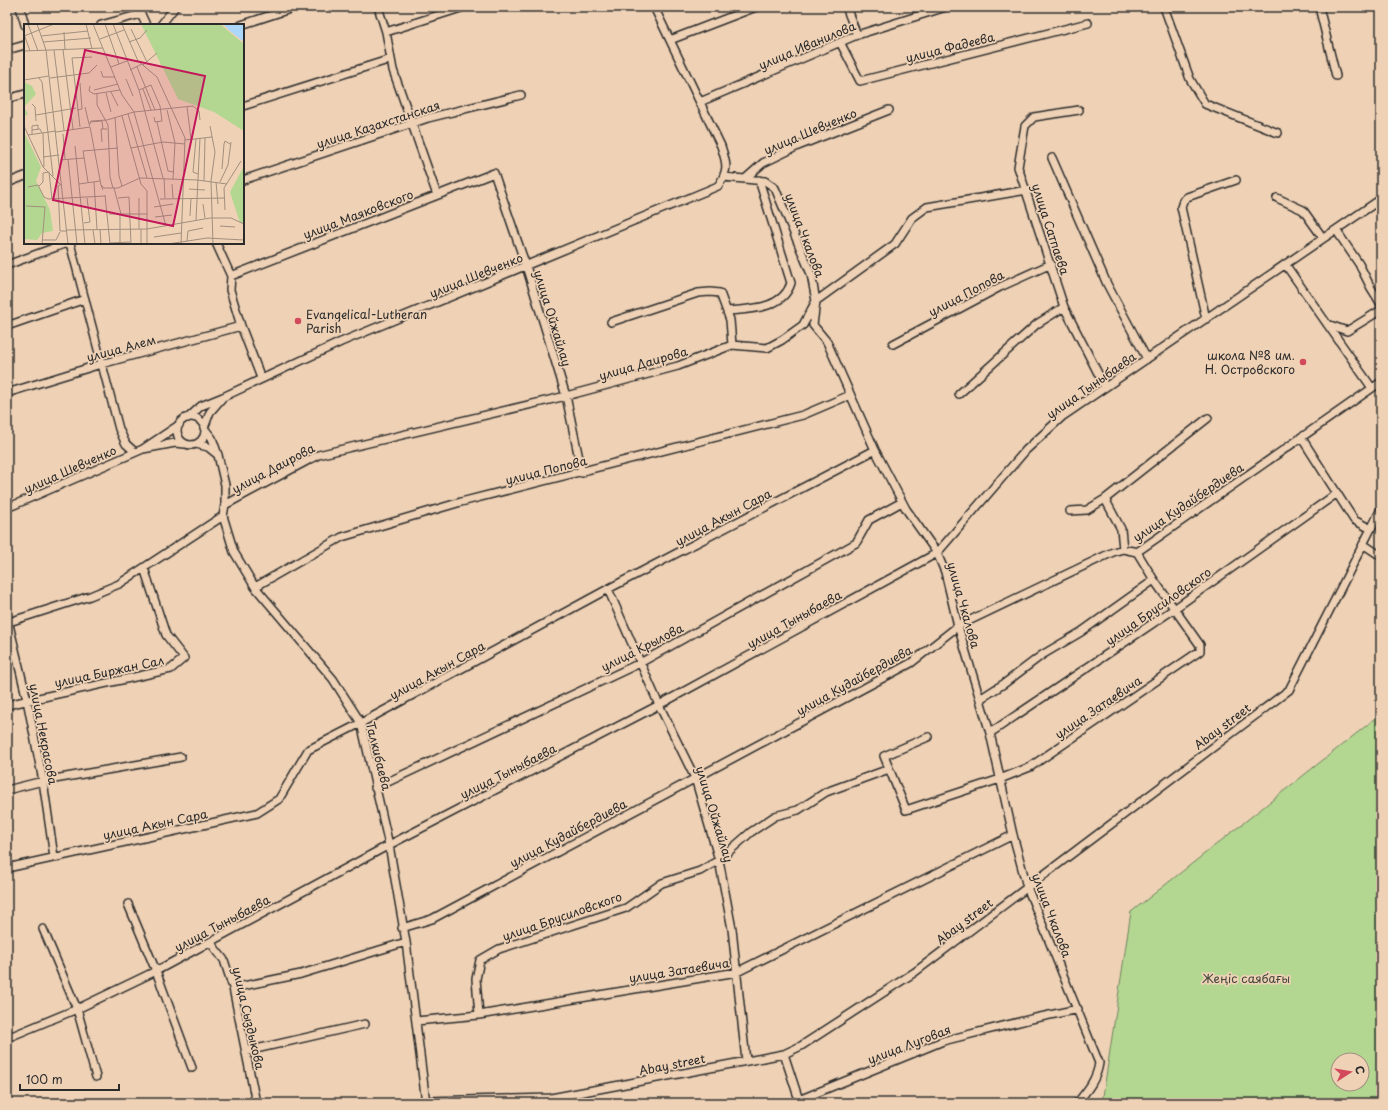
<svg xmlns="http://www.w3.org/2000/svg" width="1388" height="1110" viewBox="0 0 1388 1110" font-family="'Playpen Sans',sans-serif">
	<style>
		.green { fill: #b3d791; stroke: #6f815e; fill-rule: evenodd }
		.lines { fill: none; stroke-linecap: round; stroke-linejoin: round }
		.minor-casing { stroke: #2b2b2b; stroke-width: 10 }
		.minor { stroke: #efd2b6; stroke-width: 7 }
		.poi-dot { fill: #d1495b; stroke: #efd2b6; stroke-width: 1.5 }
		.labels { text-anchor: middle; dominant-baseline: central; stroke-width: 3.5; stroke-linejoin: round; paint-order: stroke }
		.street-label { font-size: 12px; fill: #2b2b2b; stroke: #efd2b6 }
		.poi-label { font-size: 12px; fill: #2b2b2b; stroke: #efd2b6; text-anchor: start }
		.park-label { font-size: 12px; fill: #3f453a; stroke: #efd2b6 }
		.inset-road { fill: none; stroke: #a18f7e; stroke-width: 1 }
		.view { fill: #c2185b; fill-opacity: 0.15; stroke: #c2185b; stroke-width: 2 }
		.inset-edge { fill: none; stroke: #2b2b2b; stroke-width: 2 }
	</style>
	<rect width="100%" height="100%" fill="#efd2b6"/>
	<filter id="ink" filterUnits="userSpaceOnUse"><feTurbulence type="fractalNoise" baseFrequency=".025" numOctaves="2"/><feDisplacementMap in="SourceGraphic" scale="8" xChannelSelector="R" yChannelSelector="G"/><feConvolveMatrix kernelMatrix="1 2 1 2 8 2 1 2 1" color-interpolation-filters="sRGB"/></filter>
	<g filter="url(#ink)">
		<path class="green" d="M1381,714v389h-279l29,-191zM1338,1060h24v24h-24z"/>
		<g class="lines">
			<g class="minor-casing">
				<path id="minor" d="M20,7l5,18
					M378,7l8,25 7,38 44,125
					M846,7l11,28
					M1164,7l26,72 15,25 73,29
					M1319,7l17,69
					M101,25l40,-11 5,11
					M161,25l14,-18
					M241,25l55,-18
					M386,32l78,-25
					M670,40l86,-33
					M840,42l20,39 228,-58
					M7,50l18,-5
					M7,99l18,-5
					M700,102l157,-67 89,-28
					M243,106l148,-47
					M1079,110l-45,7 -9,9 -7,41 46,140 41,80
					M1052,158l55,126 40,75
					M724,177l41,4 10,7 36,86 5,27 -3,24 14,17 48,108 31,59 31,44 8,19 13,54 32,107 23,102 14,52 72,176c-2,16 -12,28 -22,40
					M745,179l18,-16 35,-17 91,-36
					M243,180l185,-62 93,-23
					M7,183l18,-7
					M1277,198l26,12 20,28
					M1336,230l23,34 12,24 10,16
					M70,243l49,186 7,15 9,8
					M216,243l15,33 -1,14 11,36 20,52
					M1285,264l87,124
					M7,265l60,-22
					M231,276l263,-103 32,93 40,130 16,77
					M728,311c23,-2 55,-2 63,-28l-32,-103
					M1206,319l-25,-112 2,-6 4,-4 49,-17
					M611,322l87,-29 12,-1 10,1 10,27 2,25
					M1327,324l20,7 34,-21
					M7,326l78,-27
					M893,344l107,-57 51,-23
					M7,393l94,-29 140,-38
					M959,394l78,-70 27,-17
					M223,397l118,-55 377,-156c11,-16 9,-22 3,-40l-67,-139
					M177 431a14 14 0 1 1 28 0a14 14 0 1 1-28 0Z
					M188,418l13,-12 22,-9 -13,15 -6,16 8,10 6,17 7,30v20l-2,11 11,36 21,35 78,92 28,44 28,122 17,97 20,161
					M179,425l-36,24 32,-6 10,1
					M1301,437l53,83 17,9
					M196,444l12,3 10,8
					M1105,499l16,30 2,20
					M225,505l93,-50 248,-59 112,-30 54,-21 35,3 15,-8 21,-15 13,-24 79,-57 17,-26 15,-11 100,-17
					M7,508l136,-59
					M1070,511l17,-1 18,-11 103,-81
					M1363,544l18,12
					M255,587l87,-50 119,-35 342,-87 47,-20
					M608,589l51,116 36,73 24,82 13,69 14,132
					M7,616l20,84 16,81 11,76
					M9,622l81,-26 29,-12 104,-68
					M980,699l25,-16 37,-28 39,-23 73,-52
					M7,705l164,-36 13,-11 -18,-23 -22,-67
					M990,733l184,-124 162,-115
					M928,737l-44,19 22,54 94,-31 30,-12 170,-116v-6l-46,-65 -17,-28
					M375,788l265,-125 216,-120 13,-23 33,-18
					M7,790l36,-9 138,-24
					M7,868l250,-55 22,-14 29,-49 53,-27 247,-134 267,-139
					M128,904l28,67 36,97
					M402,928l30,-9 479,-256 47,-37 155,-74 10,-3 14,3 244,-170
					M43,929l34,80 19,68
					M210,942l14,18 9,28 23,115
					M233,988l68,-14 105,-32
					M479,1015l-3,-36 4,-19 19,-11 127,-41 36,-25 38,-12 19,-11 32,-28 24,-16 23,-6 28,-18 63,-23
					M416,1021l63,-6 258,-43 276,-137
					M7,1038l70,-29 79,-38 233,-126 270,-140 278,-152 89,-103 37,-34 318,-217
					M247,1051l118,-27
					M784,1054l16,49
					M799,1100l144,-59 88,-22 47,-10
					M411,1103l14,-2 126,-3 233,-44 17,-8 114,-74 374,-282 92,-181"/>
			</g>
			<use href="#minor" class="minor"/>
		</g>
	</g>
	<g class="poi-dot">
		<circle cx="298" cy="321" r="4"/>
		<circle cx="1303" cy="362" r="4"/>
	</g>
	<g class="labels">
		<g class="street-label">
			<text transform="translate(807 45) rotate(-23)">улица Иванилова</text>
			<text transform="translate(950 47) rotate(-14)">улица Фадеева</text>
			<text transform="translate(378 124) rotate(-18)">улица Казахстанская</text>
			<text transform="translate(810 131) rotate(-23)">улица Шевченко</text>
			<text transform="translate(358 214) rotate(-21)">улица Маяковского</text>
			<text transform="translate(1051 229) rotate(72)">улица Сатпаева</text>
			<text transform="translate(805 235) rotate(69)">улица Чкалова</text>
			<text transform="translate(476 275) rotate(-22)">улица Шевченко</text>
			<text transform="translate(966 293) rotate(-28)">улица Попова</text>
			<text transform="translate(553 318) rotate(73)">улица Ойжайлау</text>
			<text transform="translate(121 348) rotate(-15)">улица Алем</text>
			<text transform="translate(643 363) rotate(-16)">улица Даирова</text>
			<text transform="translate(1091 385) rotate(-35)">улица Тыныбаева</text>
			<text transform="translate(273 468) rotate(-28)">улица Даирова</text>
			<text transform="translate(70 469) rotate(-24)">улица Шевченко</text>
			<text transform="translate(546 470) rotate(-14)">улица Попова</text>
			<text transform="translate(1188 502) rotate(-34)">улица Кудайбердиева</text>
			<text transform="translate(723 517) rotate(-28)">улица Акын Сара</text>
			<text transform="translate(964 605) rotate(74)">улица Чкалова</text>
			<text transform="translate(1158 606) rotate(-35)">улица Брусиловского</text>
			<text transform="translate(794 619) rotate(-29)">улица Тыныбаева</text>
			<text transform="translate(642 647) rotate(-27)">улица Крылова</text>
			<text transform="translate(437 670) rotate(-29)">улица Акын Сара</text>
			<text transform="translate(109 671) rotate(-12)">улица Биржан Сал</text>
			<text transform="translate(854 680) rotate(-29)">улица Кудайбердиева</text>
			<text transform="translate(1098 707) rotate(-34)">улица Затаевича</text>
			<text transform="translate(1222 726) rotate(-37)">Abay street</text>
			<text transform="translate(44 734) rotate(79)">улица Некрасова</text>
			<text transform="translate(379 756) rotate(76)">Талкибаева</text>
			<text transform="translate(508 771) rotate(-27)">улица Тыныбаева</text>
			<text transform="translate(715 814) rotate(73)">улица Ойжайлау</text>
			<text transform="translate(155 824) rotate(-12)">улица Акын Сара</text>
			<text transform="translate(568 833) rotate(-28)">улица Кудайбердиева</text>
			<text transform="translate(1052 915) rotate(69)">улица Чкалова</text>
			<text transform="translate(562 916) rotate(-19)">улица Брусиловского</text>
			<text transform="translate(964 921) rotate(-37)">Abay street</text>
			<text transform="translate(222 923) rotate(-28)">улица Тыныбаева</text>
			<text transform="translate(679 970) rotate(-9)">улица Затаевича</text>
			<text transform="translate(249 1018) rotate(77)">улица Сыздыкова</text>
			<text transform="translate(909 1044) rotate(-21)">улица Луговая</text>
			<text transform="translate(672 1064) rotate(-11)">Abay street</text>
		</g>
		<g class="poi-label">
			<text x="306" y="314">Evangelical-Lutheran<tspan x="306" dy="14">Parish</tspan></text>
			<text x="1295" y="355" text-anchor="end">школа №8 им.<tspan x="1295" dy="14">Н. Островского</tspan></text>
		</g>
		<g class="park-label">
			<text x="1246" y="978">Жеңіс саябағы</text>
		</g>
	</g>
	<g transform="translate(24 24)">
		<rect width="220" height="220" fill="#efd2b6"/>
		<path d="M117,0h79l24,20v87l-30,-19 -36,-13zM0,58l8,4 4,8 -12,13 4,7 -4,3zM1,110l16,33 -5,14 14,29 3,21 -11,2 -5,7 -13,-1zM220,142v57h-4l-10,-31z" fill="#b3d791"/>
		<path d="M199,0h21v18l-14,-11z" fill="#add7f8"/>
		<path class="inset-road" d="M4,0l10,27M13,0l9,26 22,194M62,0l6,25M69,0l29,71 12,17 32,114M81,0l14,40M89,0l26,66 24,88M98,0l16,37 19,16 28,61 -4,106M107,5l16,33M40,8l1,18M0,10l6,17M0,12l30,-12M17,12l47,-5M76,15l24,-9M19,18l48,-4M105,18l11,-4 7,-8M30,26l10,80M39,26l10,79M0,27l79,-3M119,41l14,-12M87,43l16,-6M113,43l18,43M106,46l12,-6M77,47l2,6h12M15,54l3,4 11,94M26,54l39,-5 8,-8M102,55l7,17M0,56l25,-4M66,62l-1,5 5,3 26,-4M119,65l8,21M70,66l24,-6M115,66l12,-5 9,21 2,15 -7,1 -1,-5M87,68l7,14M82,69l5,19M73,70v11l11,20 2,52 3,11M8,80l3,3 1,14M61,83l4,17M163,83l4,32M53,86l5,-1 -2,-26M143,86l8,33 -2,36M104,90l19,64M12,91l40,-7M98,92l19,68 6,7v53M91,93l4,59 3,10M66,98l12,-1 1,8M133,98l11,49 6,1M0,102l19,41 19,19M65,102l2,-5 16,-1 27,-8 59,-6 6,5 1,9M186,102l5,26 -4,29 2,63M56,103l-8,-69 20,-1M8,106l8,-1 2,4M32,108l34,-5 11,58M19,109l1,34M8,110v-8l6,-1v4M39,110l2,25M4,111l28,-4M172,115l-3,33 5,2M161,116l27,-3M78,118l-1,-13h6M51,122l10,98M107,124l32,-6 22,2M19,133l16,-2M44,135l9,85M36,136l24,-2M198,145l2,-25 1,-3 5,3M140,154l1,20M180,157l1,-43M64,158l-5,-31 35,-3M70,158l3,47M192,158l2,22M196,158l8,-17 3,-23M55,160l21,-3M148,160l1,14M36,161l-2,1 2,45h7M15,162l4,-4v-9l6,-1 3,27M4,163l10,-2 6,12 4,2 57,-3M90,164l7,26M165,165l16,1M79,166l-2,-5 3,3h14l22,-10 57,2 30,4M81,171l5,49M94,174l11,-1 2,47M136,175l65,-1M179,180l2,14M2,182l19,1 -3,37M130,183l19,-3M201,186l-1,-22 17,-27M85,190h38M96,190v30M166,192l1,-18M131,193l17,-2M172,196l4,-82M60,199l6,-1 -3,-24M196,202l15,1M76,205l1,15M115,205v-31M43,206l80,-1 63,-11h21l13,6M69,206l2,14M130,213l27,-4M18,216h14l4,-8M163,217l1,-10 15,-3M86,219l20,-1M117,220v-15M144,220l39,-6 37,2"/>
		<path class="view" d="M61,26l120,26 -32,150 -120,-26z"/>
		<rect width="220" height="220" class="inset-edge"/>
	</g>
	<rect width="1388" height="1110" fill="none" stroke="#efd2b6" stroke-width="24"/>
	<rect x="12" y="12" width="1364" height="1086" fill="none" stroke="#2b2b2b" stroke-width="1.5" filter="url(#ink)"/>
	<g transform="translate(1350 1072) rotate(78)"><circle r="19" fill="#efd2b6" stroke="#a18f7e"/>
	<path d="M0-3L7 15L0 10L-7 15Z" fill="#d1495b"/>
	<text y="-6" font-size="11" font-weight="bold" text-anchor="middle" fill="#2b2b2b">С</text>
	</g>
	<path d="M20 1084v6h99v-6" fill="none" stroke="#2b2b2b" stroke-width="2"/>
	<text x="26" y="1084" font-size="12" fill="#2b2b2b" stroke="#efd2b6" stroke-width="3" paint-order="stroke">100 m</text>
</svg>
